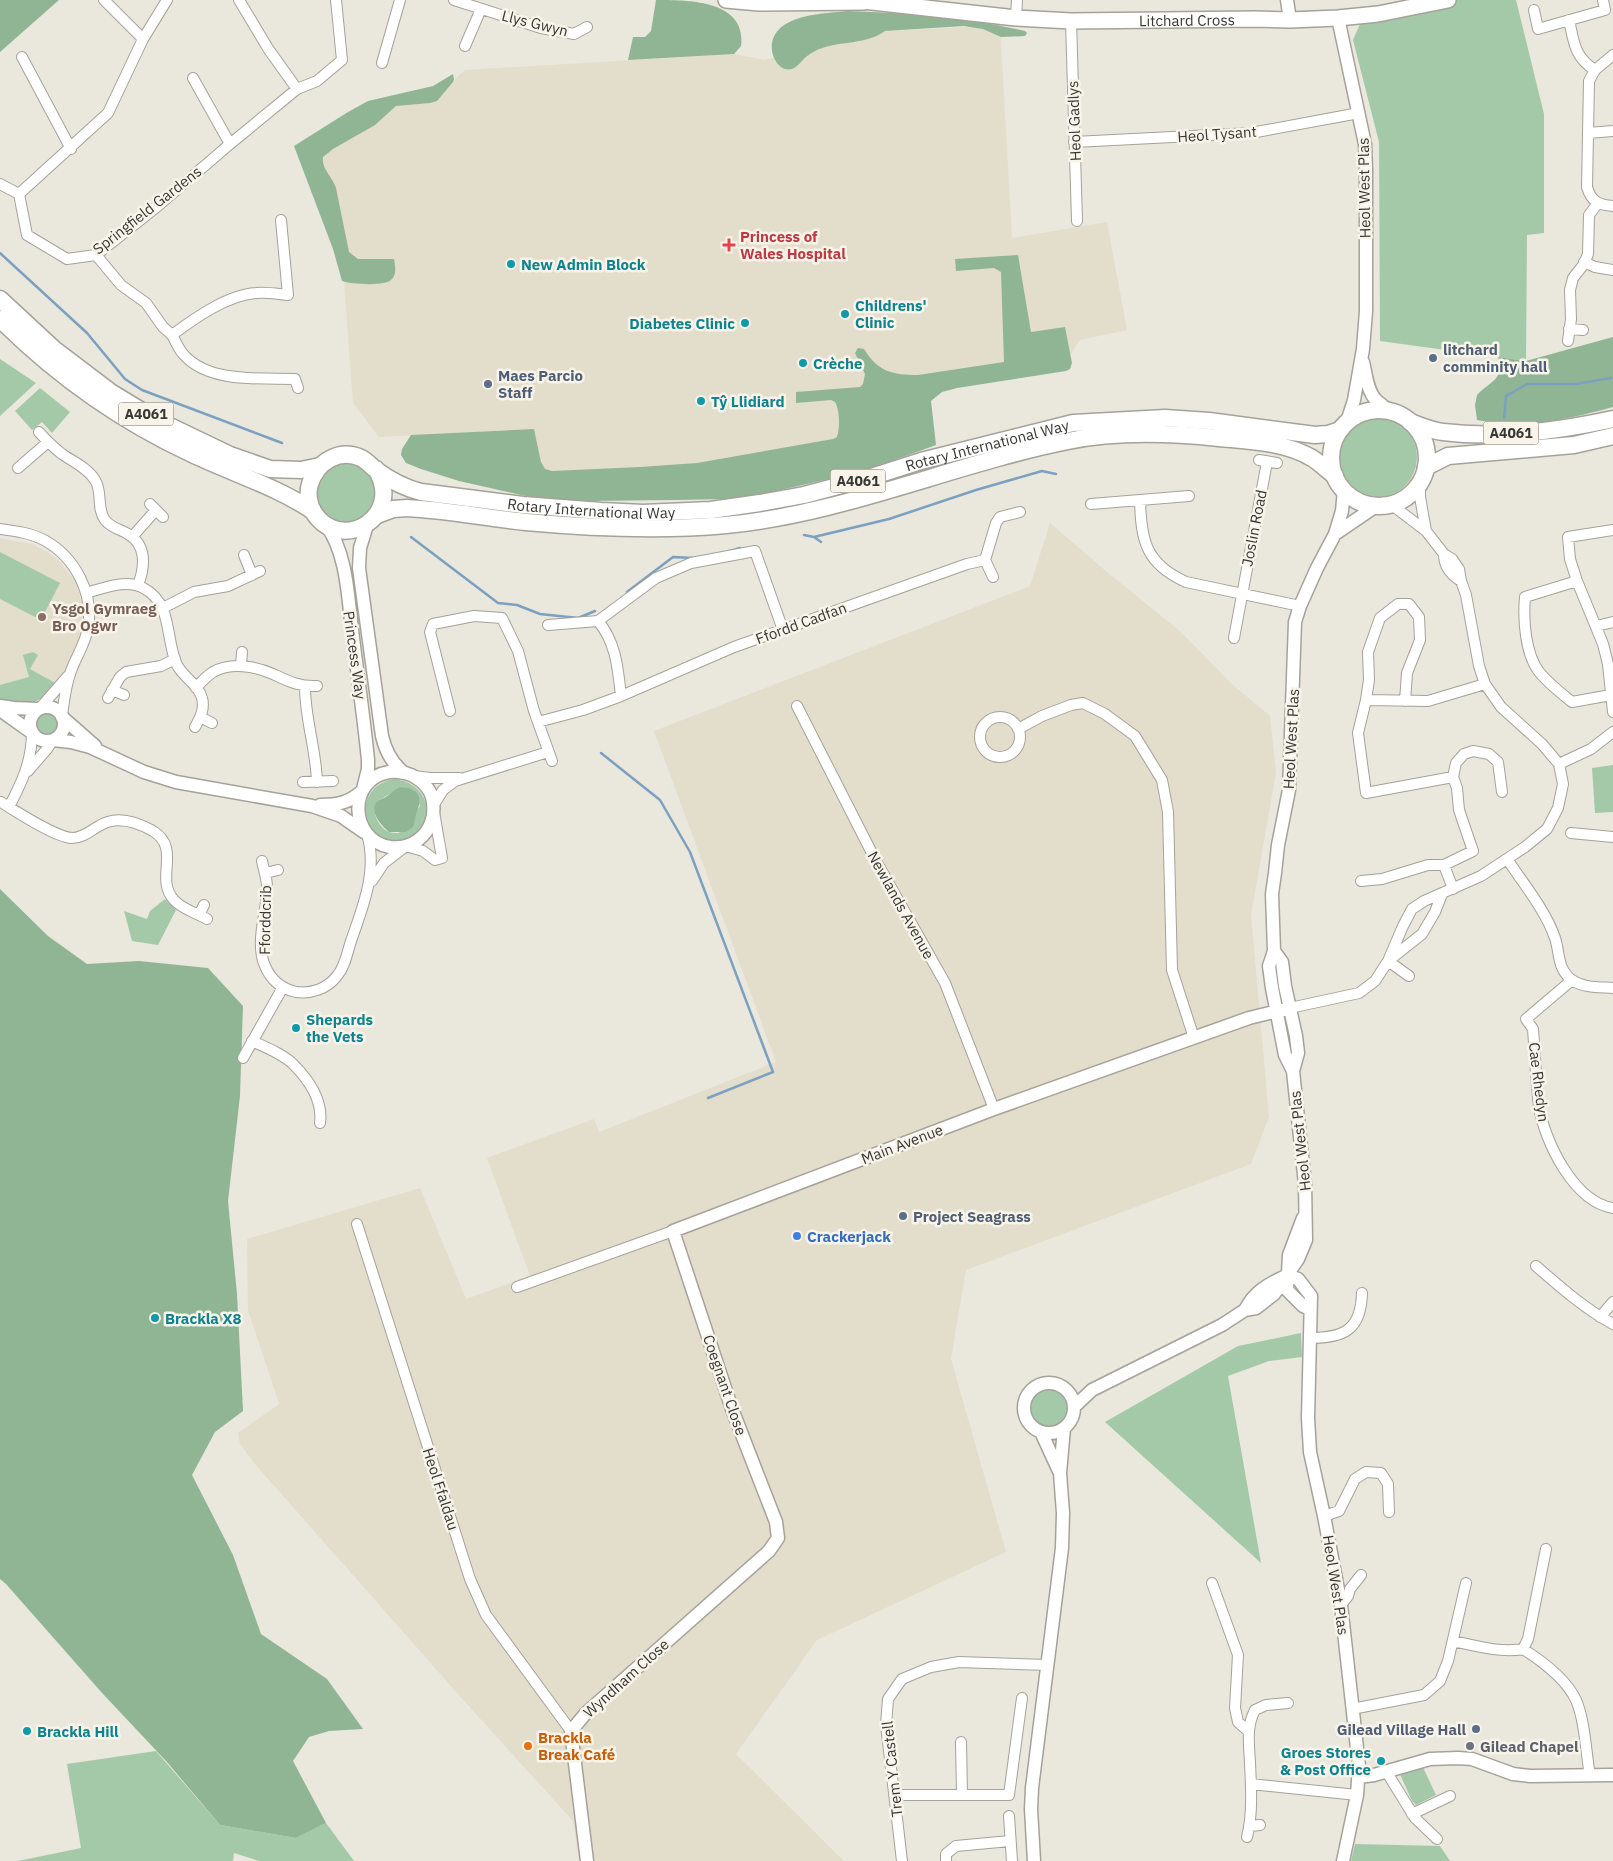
<svg xmlns="http://www.w3.org/2000/svg" width="1613" height="1861" viewBox="0 0 1613 1861" font-family="'IBM Plex Sans',sans-serif">
	<style>
		.built { fill: #e3ddcc }
		.green { fill: #a4c9a9; fill-rule: evenodd }
		.forest { fill: #8fb594 }
		.lines { fill: none; stroke-linecap: round; stroke-linejoin: round }
		.stream { stroke: #7ca0c0; stroke-width: 2.5 }
		.minor-casing { stroke: #a6a299; stroke-width: 12 }
		.tertiary-casing { stroke: #a6a299; stroke-width: 15 }
		.secondary-casing { stroke: #a6a299; stroke-width: 18 }
		.primary-casing { stroke: #a6a299; stroke-width: 19 }
		.minor { stroke: #fff; stroke-width: 10 }
		.tertiary { stroke: #fff; stroke-width: 12 }
		.secondary { stroke: #fff; stroke-width: 15 }
		.primary { stroke: #fff; stroke-width: 16 }
		.health-dot { fill: #e0444e; stroke: #f8f4ea; stroke-width: 2 }
		.culture-dot { fill: #0f9aa8; stroke: #f8f4ea; stroke-width: 2 }
		.service-dot { fill: #5c6f8a; stroke: #f8f4ea; stroke-width: 2 }
		.education-dot { fill: #8d6e63; stroke: #f8f4ea; stroke-width: 2 }
		.shop-dot { fill: #3f7fe0; stroke: #f8f4ea; stroke-width: 2 }
		.food-dot { fill: #e8710a; stroke: #f8f4ea; stroke-width: 2 }
		.worship-dot { fill: #6b7280; stroke: #f8f4ea; stroke-width: 2 }
		.labels { text-anchor: middle; dominant-baseline: central; stroke-width: 5; stroke-linejoin: round; paint-order: stroke }
		.shield { fill: #f8f4ea; stroke: #72706a; stroke-width: 1 }
		.shield-label { font-size: 14px; font-weight: bold; fill: #383733 }
		.street-label { font-size: 15px; fill: #383733; stroke: #f8f4ea }
		.health-label { font-size: 15px; font-weight: bold; fill: #be3a42; stroke: #f8f4ea; text-anchor: start }
		.culture-label { font-size: 15px; font-weight: bold; fill: #0d838f; stroke: #f8f4ea; text-anchor: start }
		.service-label { font-size: 15px; font-weight: bold; fill: #4e5e75; stroke: #f8f4ea; text-anchor: start }
		.education-label { font-size: 15px; font-weight: bold; fill: #785e54; stroke: #f8f4ea; text-anchor: start }
		.shop-label { font-size: 15px; font-weight: bold; fill: #366cbe; stroke: #f8f4ea; text-anchor: start }
		.food-label { font-size: 15px; font-weight: bold; fill: #c56008; stroke: #f8f4ea; text-anchor: start }
		.worship-label { font-size: 15px; font-weight: bold; fill: #5b616d; stroke: #f8f4ea; text-anchor: start }
	</style>
	<rect width="100%" height="100%" fill="#eae7dd"/>
	<path class="built" d="M1000,25l12,213 95,-16 20,108 -47,10 -9,14 -131,34 -108,59 -193,28 -86,3 -11,-11 -8,-38 -155,8 -26,-34 -9,-121 6,-28 -36,-100 74,-50 47,-7 30,-27 269,-16 31,6 91,-27z
		M1050,523l57,49 74,60 51,52 38,32 6,57 -25,142 18,202 -18,47 -285,106 -15,89 55,193 -189,88 -81,114 108,107h-265l-6,-40 -108,-119 -211,-239 -14,-19 -2,-11 41,-29 -31,-93 -1,-72 173,-51 46,111 64,-23 -43,-118 107,-39 5,13 177,-70 -122,-331 376,-145z
		M0,538l32,6 14,7 13,10 17,21 8,28 -4,29 -10,24 -13,21 -57,15z"/>
	<path class="green" d="M1448,0h68l28,114v119l-17,2 -1,126 -146,-20 -1,-199 -26,-102 7,-16z
		M0,359l36,24 -36,33z
		M40,388l30,24 -18,21 -10,-11 -10,8 -17,-19z
		M1335 457a41 41 0 1 1 82 0a41 41 0 1 1-82 0Z
		M342,461l20,4 16,21 -6,25 -21,13 -18,-3 -14,-14 -4,-19 9,-18z
		M0,552l60,31 -19,37 -41,-21z
		M33,652l5,3 -8,14 27,15c-22,21 -27,25 -57,15v-14l29,-8 -6,-22z
		M36 724a11 11 0 1 1 22 0a11 11 0 1 1-22 0Z
		M1613,765v47l-18,1 -3,-45z
		M393,779c25,1 44,26 28,49 -4,6 -11,11 -19,12 -40,9 -53,-52 -9,-61zM401,787l13,3 6,16 -21,27c-5,0 -8,0 -12,-2 -8,-5 -17,-20 -10,-28 4,-5 18,-12 24,-16z
		M165,899l11,11 -18,35 -26,-4 -8,-30 23,8 3,-8z
		M1301,1333l1,24 -33,4 -41,15 33,187 -156,-141 133,-76z
		M1031 1408a19 19 0 1 1 38 0a19 19 0 1 1-38 0Z
		M156,1751l64,74 76,13 30,-15 28,38h-95l-25,-8 -1,8h-215l63,-13 -14,-84z
		M1420,1761l16,34 -20,10 -4,-4 -13,-29z
		M1355,1844l85,2 10,15h-99z"/>
	<path class="forest" d="M0,0h59l-59,52z
		M656,0c32,0 91,0 85,46l-7,8 -106,6 5,-23h12l6,-6z
		M847,11c60,2 119,6 178,20l2,2 -2,3 -24,1 -18,-8 -19,-3 -79,5c-22,16 -53,8 -75,23 -9,5 -13,18 -25,15 -7,-2 -12,-11 -13,-18 -3,-37 50,-37 75,-40z
		M453,74l1,5 -1,3 -16,19 -7,2 -34,3 -21,19 -42,24 -10,8c-2,11 10,21 13,31l13,64 9,7h36c1,7 3,14 -2,20 -6,8 -41,5 -50,2l-9,-32 -39,-103 54,-34 20,-11 65,-15z
		M1018,255l13,77 34,-5 7,36 -2,6 -4,2 -109,17 -15,4 -11,9 5,44 -69,25 -103,24 -35,5 -55,1 -86,1 -49,-2 -80,-18 -38,-12 -15,-6 -5,-8 1,-6 9,-14 123,-6 7,33 4,7 7,2 88,-4 57,-4 136,-24 4,-2c3,-9 3,-27 -2,-35l-4,-2 -35,3v-11l64,-5 3,-3 2,-10 -10,-21 3,-5 6,1c14,23 29,26 54,26l86,-13 -3,-90 -7,-4 -38,3 -1,-12z
		M1613,337v70c-48,13 -87,22 -136,13l-2,-15 2,-10c13,-14 28,-15 21,-38l28,4z
		M401,787c17,1 22,9 16,24 -2,5 -2,11 -4,16l-7,5h-17c-7,-6 -21,-21 -12,-30 2,-2 5,-3 7,-4 7,-4 10,-9 17,-11z
		M0,889l48,47 39,28 52,-3 69,7 35,38 -3,90 -12,105 9,93 6,117 -28,21 -23,43 41,80 28,79 66,45 36,50 -34,2 -20,6 -16,24 33,62 -30,15 -76,-13 -53,-63 -64,-68 -97,-110 -6,-5z"/>
	<g class="lines">
		<path class="stream" d="M0,253l87,80 38,46 17,11 140,53
			M1504,418l2,-22 21,-12h49l35,-6
			M804,535l10,2 7,5
			M411,537l87,66 19,2 23,9 38,4 17,-7
			M814,537l75,-18 87,-29 66,-19 14,3
			M730,551l10,-3
			M627,592l46,-35 20,1
			M601,753l59,47 30,52 83,220 -65,26"/>
		<g class="minor-casing">
			<path id="minor" d="M104,0l39,39
				M167,0l-24,39 -35,74 -89,81 8,41 40,24 29,-4 63,-50 71,-61 67,-55
				M239,0l30,50 28,39 20,-8 25,-21 -6,-60
				M454,0l87,28 33,6 13,-7
				M1534,10l4,19 67,-19 -2,-10
				M1016,18l1,-18
				M1569,20c5,22 5,37 26,50
				M1071,21l6,200
				M465,46l16,-37
				M1613,55l-18,15 -6,11 -2,106c4,14 11,18 26,19
				M22,57l49,92
				M382,63l18,-63
				M193,78l37,66
				M1588,133l25,-2
				M1074,142l177,-9 108,-20
				M0,184l19,10
				M281,220l7,75c-10,-1 -22,-3 -32,-2 -29,2 -61,25 -84,42 4,7 7,15 12,20 25,28 76,23 111,24l3,9
				M96,255l25,30 25,18 17,24 9,8
				M1584,262l11,5 18,3
				M1569,329l14,1
				M1568,341l3,-22 -1,-29 3,-12 11,-14 4,-10 1,-39 9,-12
				M39,432c7,8 14,15 23,22 10,7 26,14 33,26 8,12 1,28 10,40 6,8 15,9 23,14 19,11 17,33 10,51
				M1259,460l18,3
				M18,468l30,-26
				M1420,483v14l6,34
				M1140,500c1,41 6,64 46,82l114,24
				M150,504l13,13
				M1091,504l98,-8
				M0,529c15,2 31,4 44,11 31,17 50,53 44,88 -3,17 -13,30 -18,46 -5,14 -6,28 -8,42
				M1613,530l-45,7 2,22 7,22 26,63 5,20 5,48
				M132,537l24,-27
				M1444,554c0,13 7,21 17,27
				M244,555l8,20
				M985,560l8,17
				M1577,581l-52,16c-2,22 0,58 15,76 9,11 21,20 32,29l39,-7
				M86,593c18,-5 41,-15 59,-4 28,16 20,50 32,76 6,12 22,20 25,33 3,11 -2,20 -7,29
				M163,608l31,-16 34,-6 32,-15
				M598,621l58,-43 35,-15 64,-12 28,79
				M1596,626l17,-4
				M1234,638l33,-176
				M241,666l1,-14
				M305,687c0,32 11,62 12,95
				M196,688c5,-6 11,-12 17,-16 18,-10 42,-6 60,2 15,7 26,13 44,12
				M112,690l12,5
				M621,696l113,-49 233,-83 18,-4 11,-37 4,-6 20,-5
				M108,698l12,-21 6,-5 35,-6 14,-7
				M1366,700l3,-20 -1,-28 12,-34 18,-14h11l10,13 1,23 -13,33 -2,28
				M797,706l79,155 69,122 49,126
				M40,708l28,-32
				M450,711l-20,-79 3,-8 41,-8 28,2 16,33 16,60 18,50
				M980 737a20 20 0 1 1 40 0a20 20 0 1 1-40 0Z
				M200,717l12,6
				M538,722l45,-12 38,-14c-3,-27 -5,-54 -23,-75l-50,4
				M1018,729l24,-13 29,-11 12,-2 22,11 30,22 27,44 6,32 4,158 22,68
				M1559,764l32,-15 22,-17
				M28,771l19,-22 5,-8
				M414,776l16,2h29
				M1453,777l-87,16 -8,-60 8,-33 62,1 57,-17
				M303,782l30,-1
				M1,802c16,10 54,35 71,36 11,0 18,-7 27,-12 17,-11 38,-4 54,5 29,18 1,47 21,69 8,9 22,13 33,19
				M433,806l10,-16 12,-9 93,-29
				M9,807c13,-25 22,-44 23,-72
				M1571,833l42,4
				M406,846l17,5 12,9 7,-2 -8,-46
				M1507,859c16,24 39,52 48,79 5,15 2,31 17,42 12,8 27,7 41,8
				M262,861c2,10 6,20 5,30 -1,24 -12,52 -2,75 6,14 17,23 31,26 15,2 31,-3 41,-16 8,-9 10,-23 14,-35 12,-35 27,-70 16,-107
				M1444,865l9,24
				M265,873l13,-3
				M372,881l12,-18 22,-17
				M1361,881l21,-2 46,-14h16l29,-14 -14,-41 -2,-22 -4,-11 3,-14 8,-9 9,-3 16,3 9,8 4,30
				M199,915l5,-10
				M1388,961l34,-27 13,-22 7,-18
				M1388,961l21,15
				M1572,980l-46,39 7,10c2,26 3,52 6,78 6,35 35,95 74,101
				M1290,1008l69,-15 16,-12 13,-20 15,-35 9,-17 12,-8 57,-25 44,-29 22,-18 11,-21 5,-24 -4,-20 -17,-20 -41,-37 -16,-23 -6,-18 -13,-71 -5,-14 -2,-12 -7,-10 -8,-5 -18,-23 -34,-26
				M252,1041c13,6 31,13 41,23 16,16 30,37 27,59
				M243,1058l40,-71
				M357,1224l113,355 16,36 85,116
				M1536,1266c24,21 49,43 77,58
				M517,1287l156,-56
				M1600,1317l13,-15
				M1310,1338c34,0 51,-8 52,-45
				M1324,1516l15,-5 16,-32 11,-7 15,1 7,11 1,28
				M1212,1583l26,72 -3,53 3,14 10,9
				M1341,1605l7,-9 2,-7 11,-14
				M1453,1641c23,5 47,12 70,8l5,-10 18,-90
				M1523,1649c19,12 43,30 53,51 9,21 10,53 14,76
				M1352,1709l72,-14 16,-14 8,-20 18,-78
				M961,1742l1,52
				M1386,1771l29,47 22,21
				M1251,1784l106,11
				M894,1795h115l13,-97
				M1412,1814l38,-18
				M1009,1816l3,45
				M1250,1826l10,-1
				M1247,1837c6,-24 4,-50 3,-74 -1,-20 -4,-36 5,-53l11,-5 22,-2
				M902,1861l-16,-136 2,-26 14,-20 29,-12 28,-5 89,3
				M946,1861v-7l10,-8 54,-5"/>
		</g>
		<g class="tertiary-casing">
			<path id="tertiary" d="M1287,0l3,20
				M1338,18l27,126 1,26v141l-3,38 -9,51 -7,22
				M1363,362c3,12 4,29 13,38 5,5 11,9 17,12
				M326,525c22,29 22,77 27,113 5,41 11,81 15,122v9l-5,20
				M367,525l-7,23 -1,20 23,168c3,13 10,27 21,36 3,2 7,2 10,4 11,6 19,15 20,27 2,14 -3,28 -15,37 -8,6 -19,8 -28,7 -41,-7 -43,-68 -1,-75 5,-1 10,0 15,1
				M1335,534l41,-28
				M0,706l14,2 24,1
				M30 724a17 17 0 1 1 34 0a17 17 0 1 1-34 0Z
				M0,710l31,22
				M62,717l33,29
				M53,740l18,2 19,5 54,25 32,10 136,24 29,10 23,16
				M320,805c17,0 29,-2 42,-14
				M1274,951l8,11 3,24 11,50 2,17 -5,18
				M1303,1218l-14,37 -2,35 16,16 6,3
				M1287,1275l11,4 13,17 -3,122 2,34 14,64 17,89 18,161 -2,29 -14,66
				M1245,1310c9,-18 23,-26 41,-34
				M1024 1408a25 25 0 1 1 50 0a25 25 0 1 1-50 0Z
				M1074,1407l18,-17 130,-65 23,-15 11,-2 18,-14 24,-35 8,-19 -1,-56 -12,-113 -8,-16 -13,-67 -3,-22 5,-15 -2,-57 3,-21 3,-28 11,-55 6,-168 5,-16 17,-38 18,-34 7,-23 2,-21
				M1041,1432l18,39
				M1359,1777l15,-2 56,-16 28,-1 14,1 41,15 17,2 83,-1
				M587,1861l-16,-130 15,-18 183,-162 9,-13 -2,-16 -44,-113 -59,-178 321,-122 255,-91 41,-10
				M1034,1861l-3,-52 1,-21 30,-240 1,-35 -3,-40 4,-45"/>
		</g>
		<g class="secondary-casing">
			<g id="secondary">
				<path d="M726,0l33,3 105,-1"/>
				<path id="s1" d="M854,0l162,18 55,3 185,-2 34,1 48,-2 40,-4 70,-14"/>
			</g>
		</g>
		<g class="primary-casing">
			<g id="primary">
				<path d="M0,299l54,50 58,44 43,26 75,36 40,14 31,1 19,-4"/>
				<path d="M0,319c56,56 121,102 192,135 40,19 83,32 121,57"/>
				<circle cx="1379" cy="458" r="48"/>
				<path d="M1410,422c11,4 22,9 33,10 57,7 115,-1 170,-13"/>
				<path d="M1426,467l22,-11 126,-11 39,-9"/>
				<path id="s2" d="M376,469c29,48 -35,85 -62,44 -5,-8 -7,-20 -4,-29 7,-22 29,-36 51,-26 6,3 10,8 15,12 14,10 28,18 45,22l102,13 78,6 42,2 68,-3 49,-7 44,-8 64,-17 53,-17 152,-38 92,-5 44,3 106,14 13,-1 12,-4"/>
				<path d="M377,515l16,-6 14,-1c40,2 79,10 119,14 66,6 133,9 200,3 117,-11 227,-61 342,-84 47,-10 104,-8 151,-3 31,3 66,4 93,20 8,5 15,12 23,18"/>
			</g>
		</g>
		<use href="#minor" class="minor"/>
		<use href="#tertiary" class="tertiary"/>
		<use href="#secondary" class="secondary"/>
		<use href="#primary" class="primary"/>
	</g>
	<path class="health-dot" d="M726.5 237.5h5v5h5v5h-5v5h-5v-5h-5v-5h5z"/>
	<g class="culture-dot">
		<circle cx="511" cy="264" r="5"/>
		<circle cx="845" cy="314" r="5"/>
		<circle cx="745" cy="323" r="5"/>
		<circle cx="803" cy="363" r="5"/>
		<circle cx="701" cy="401" r="5"/>
		<circle cx="296" cy="1028" r="5"/>
		<circle cx="155" cy="1318" r="5"/>
		<circle cx="27" cy="1731" r="5"/>
		<circle cx="1381" cy="1761" r="5"/>
	</g>
	<g class="service-dot">
		<circle cx="1433" cy="358" r="5"/>
		<circle cx="488" cy="384" r="5"/>
		<circle cx="903" cy="1216" r="5"/>
		<circle cx="1476" cy="1729" r="5"/>
	</g>
	<circle class="education-dot" cx="42" cy="617" r="5"/>
	<circle class="shop-dot" cx="797" cy="1236" r="5"/>
	<circle class="food-dot" cx="528" cy="1746" r="5"/>
	<circle class="worship-dot" cx="1470" cy="1746" r="5"/>
	<g class="labels">
		<g class="shield">
			<rect x="118.5" y="402.5" width="55" height="23" rx="4"/>
			<rect x="1483.5" y="421.5" width="55" height="23" rx="4"/>
			<rect x="830.5" y="469.5" width="55" height="23" rx="4"/>
		</g>
		<g class="shield-label">
			<text x="146" y="414">A4061</text>
			<text x="1511" y="433">A4061</text>
			<text x="858" y="481">A4061</text>
		</g>
		<g class="street-label">
			<text stroke="none"><textPath href="#s1" startOffset="334">Litchard Cross</textPath></text>
			<text transform="translate(535 23) rotate(14)">Llys Gwyn</text>
			<text transform="translate(1074 121) rotate(-92)">Heol Gadlys</text>
			<text transform="translate(1217 134) rotate(-4)">Heol Tysant</text>
			<text transform="translate(1364 188) rotate(-91)">Heol West Plas</text>
			<text transform="translate(147 210) rotate(-38)">Springfield Gardens</text>
			<text stroke="none"><textPath href="#s2" startOffset="862">Rotary International Way</textPath></text>
			<text stroke="none"><textPath href="#s2" startOffset="458">Rotary International Way</textPath></text>
			<text transform="translate(1254 528) rotate(-79)">Joslin Road</text>
			<text transform="translate(801 623) rotate(-20)">Ffordd Cadfan</text>
			<text transform="translate(355 655) rotate(82)">Princess Way</text>
			<text transform="translate(1291 739) rotate(-87)">Heol West Plas</text>
			<text transform="translate(901 905) rotate(61)">Newlands Avenue</text>
			<text transform="translate(265 920) rotate(-89)">Fforddcrib</text>
			<text transform="translate(1539 1082) rotate(83)">Cae Rhedyn</text>
			<text transform="translate(1300 1141) rotate(-96)">Heol West Plas</text>
			<text transform="translate(902 1144) rotate(-21)">Main Avenue</text>
			<text transform="translate(725 1385) rotate(71)">Coegnant Close</text>
			<text transform="translate(441 1489) rotate(72)">Heol Ffaldau</text>
			<text transform="translate(1336 1585) rotate(81)">Heol West Plas</text>
			<text transform="translate(626 1678) rotate(-42)">Wyndham Close</text>
			<text transform="translate(892 1769) rotate(-96)">Trem Y Castell</text>
		</g>
		<g class="health-label">
			<text x="740" y="236">Princess of<tspan x="740" dy="17">Wales Hospital</tspan></text>
		</g>
		<g class="culture-label">
			<text x="521" y="264">New Admin Block</text>
			<text x="855" y="305">Childrens'<tspan x="855" dy="17">Clinic</tspan></text>
			<text x="735" y="323" text-anchor="end">Diabetes Clinic</text>
			<text x="813" y="363">Crèche</text>
			<text x="711" y="401">Tŷ Llidiard</text>
			<text x="306" y="1019">Shepards<tspan x="306" dy="17">the Vets</tspan></text>
			<text x="165" y="1318">Brackla X8</text>
			<text x="37" y="1731">Brackla Hill</text>
			<text x="1371" y="1752" text-anchor="end">Groes Stores<tspan x="1371" dy="17">&amp; Post Office</tspan></text>
		</g>
		<g class="service-label">
			<text x="1443" y="349">litchard<tspan x="1443" dy="17">comminity hall</tspan></text>
			<text x="498" y="375">Maes Parcio<tspan x="498" dy="17">Staff</tspan></text>
			<text x="913" y="1216">Project Seagrass</text>
			<text x="1466" y="1729" text-anchor="end">Gilead Village Hall</text>
		</g>
		<g class="education-label">
			<text x="52" y="608">Ysgol Gymraeg<tspan x="52" dy="17">Bro Ogwr</tspan></text>
		</g>
		<g class="shop-label">
			<text x="807" y="1236">Crackerjack</text>
		</g>
		<g class="food-label">
			<text x="538" y="1737">Brackla<tspan x="538" dy="17">Break Café</tspan></text>
		</g>
		<g class="worship-label">
			<text x="1480" y="1746">Gilead Chapel</text>
		</g>
	</g>
</svg>
